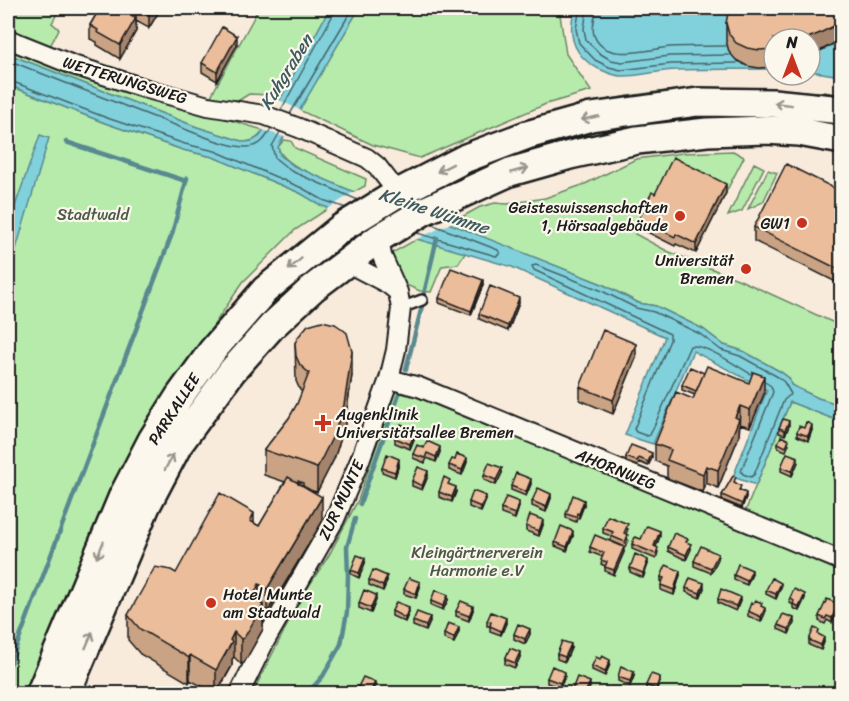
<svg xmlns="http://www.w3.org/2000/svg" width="849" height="701" viewBox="0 0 849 701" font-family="Sriracha,sans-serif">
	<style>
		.green { fill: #b7ebac; stroke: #6a8464; stroke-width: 1.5 }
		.water { fill: #81d1dc; stroke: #59898f; stroke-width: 1.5 }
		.pier { fill: #f8ebdc }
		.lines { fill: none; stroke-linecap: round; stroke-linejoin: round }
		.shore { stroke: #446469; stroke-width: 1.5 }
		.stream { stroke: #59898f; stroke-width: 4.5 }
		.service-casing { stroke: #1c1c1c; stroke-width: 14 }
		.minor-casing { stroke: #1c1c1c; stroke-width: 22 }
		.primary-casing { stroke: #1c1c1c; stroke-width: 32 }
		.service { stroke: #fbf7ec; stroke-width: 9 }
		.minor { stroke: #fbf7ec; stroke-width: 18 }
		.primary { stroke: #fbf7ec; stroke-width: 27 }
		.wall { fill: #caa385; stroke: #1c1c1c; stroke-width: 1.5 }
		.shaded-wall { fill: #a4846c; stroke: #1c1c1c; stroke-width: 1.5 }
		.building { fill: #ebbd9b; stroke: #1c1c1c; stroke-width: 1.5 }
		.oneway { stroke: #97948e }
		.poi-dot { fill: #c8321e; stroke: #fbf7ec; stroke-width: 2 }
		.labels { text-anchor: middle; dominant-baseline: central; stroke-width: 4.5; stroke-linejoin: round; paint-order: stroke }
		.street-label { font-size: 16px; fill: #1c1c1c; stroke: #fbf7ec }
		.poi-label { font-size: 16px; fill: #1c1c1c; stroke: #fbf7ec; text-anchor: end }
		.park-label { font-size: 16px; fill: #4a5a47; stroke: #fbf7ec }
		.water-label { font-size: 18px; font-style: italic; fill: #3f5b5f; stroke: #fbf7ec }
	</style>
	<rect width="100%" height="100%" fill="#f8ebdc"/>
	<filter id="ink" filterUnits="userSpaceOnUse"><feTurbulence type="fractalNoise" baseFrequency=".0167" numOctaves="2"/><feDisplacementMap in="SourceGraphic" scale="12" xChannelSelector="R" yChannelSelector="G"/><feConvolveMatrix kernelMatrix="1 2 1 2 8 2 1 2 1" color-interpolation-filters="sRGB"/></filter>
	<g filter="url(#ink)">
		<path class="green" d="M8,8h52l-8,15 7,6 -11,21 -40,-16z
			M259,8h71l-50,92 -8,-5 -23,-1 -8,5 -13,2 -17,-5z
			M367,8h8l16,4 16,-1 2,-3h142l9,7 6,39 25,37 -45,13 -126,54 -47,-13 -74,-35 58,-98z
			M8,43l225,78 30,9c-4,8 -9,11 -19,12l-47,-15 -189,-73z
			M8,85l97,38 78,27 30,7 87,36 29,15 -34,22 -52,52 -51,75 -160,337 -24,-1z
			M709,88l116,4 16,3v5l-317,24 1,-3c13,-6 27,-9 41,-12 47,-12 95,-19 143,-21z
			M693,110l148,8v7l-56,-7 -317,63 -13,-8 105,-39z
			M284,140l7,1 4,7 71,31 -1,7 -11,6c-20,-9 -71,-24 -76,-45z
			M733,151l11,6 -18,35 -54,-27 -37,69 32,17 73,29 101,46v79l-23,-7 -27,-13 -2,-7 -8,-6 -38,-21 -19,-6 -21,-16 -47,-23 -17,-3 -37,-19 -153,-60 31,-17 15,-4 12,1 38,-6 40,-14 51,-25 47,-6z
			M754,163l10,5 -22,43 -14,5z
			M768,170l9,3 -14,29 -15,7z
			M417,239l49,13 -8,12 -16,2 -11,26 -11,-1 -23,-10 -9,-20 4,-8z
			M396,389h9l340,123 45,-110 51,20v271l-589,1 49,-96 28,-43 29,-55z"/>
		<path class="water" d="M330,8h37l-10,4 -79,135 2,8 14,11 60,26 102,34 146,58 36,19 18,3 47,23 21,16 19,6 38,21 8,6 2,7 27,13 23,7v17l-51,-20 -34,83 -23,-8 34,-87 -74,-39 -40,93 -28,-9 40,-98 -153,-70 -95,-28 -97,-34 -20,-12 -87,-36 -30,-7 -78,-27 -97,-38v-31l189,73 48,15 7,-1 8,-5z
			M575,8h187l12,44v17c-33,0 -65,0 -97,1 -19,0 -37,7 -56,6 -7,0 -15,-4 -22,-7 -26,-13 -32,-35 -24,-61z
			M841,40v36l-31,-5v-21z
			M40,135l9,3 -41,138v-50z"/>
		<path class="pier" d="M277,99l25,12 -15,27 -27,-9z
			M357,190l96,32 -40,19 -87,-31z"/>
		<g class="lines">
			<path class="shore" d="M580,8l-4,21 3,14 16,17 14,7 12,3 50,-6 66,-1
				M587,8l-3,21 2,11 13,13 12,7 11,2 48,-6 59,-1
				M596,8c0,9 -5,18 -2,27 10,29 55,14 76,12 19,-1 37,-1 56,-1
				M8,60c54,22 109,43 164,64 18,7 57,24 75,23 13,0 18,-8 24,-18
				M8,80l99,38 78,26 30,7 87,37 21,12 23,8
				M281,110l53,-97 1,-5
				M290,114l63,-106
				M280,132l-8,14 3,12 16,13 67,29
				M417,233l79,23 4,-2 -2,-4 -67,-26
				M751,374c-13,-7 -47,-31 -61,-28l-40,89 -3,1 -11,-4 -2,-3 36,-89v-6l-136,-64 -2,-4 4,-1 64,25 36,18 18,4 46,22 21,16 19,6 38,21 6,5 7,12 -7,6 -30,75 -3,2 -8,-3 -2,-3 32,-79 -2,-6 -6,-4"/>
			<path class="stream" d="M66,142l120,39
				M424,294l13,-56
				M406,369l16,-63
				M360,504l40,-113
				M8,669l164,-435 15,-56
				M307,694l16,-18 18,-32 6,-32 1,-36 -1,-29 8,-28"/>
			<g class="service-casing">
				<path id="service" d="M401,308l21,-8"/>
			</g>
			<g class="minor-casing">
				<path id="minor" d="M8,39l65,26 71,23 64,18 56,9 35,13 68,30 10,8 21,27 8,5
					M346,262l42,22 10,8
					M389,379l30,8 423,174
					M239,694l26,-53 70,-122 25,-59 29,-81 7,-29 5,-42 -3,-16 -16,-36 -3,-18"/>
			</g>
			<g class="primary-casing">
				<path id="primary" d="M40,694l83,-198 29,-56 27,-43 34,-47 52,-60 76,-62 57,-35 68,-35 61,-23 64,-18 107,-15 75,1 69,7
					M66,694l80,-188 32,-61 54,-74 40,-45 41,-38 66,-50 45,-27 86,-39 60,-17 67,-15 70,-8 59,-2 33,2 43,8"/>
			</g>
			<use href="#service" class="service"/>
			<use href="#minor" class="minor"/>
			<use href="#primary" class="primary"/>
		</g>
		<path class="wall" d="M100,8h61l-12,20 -13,-7v10l-16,28 -23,-14v-3l-7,-3v-14z
			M842,8v31l-24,13 -8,3v-16h-36v28l-15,1 -12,-2 -11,-6 -7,-8 -3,-12v-17z
			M237,45l-20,36 -15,-9v-9z
			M842,192v93l-88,-44v-14z
			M726,193l-30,60 -20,-9 -1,2 -36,-18v-9l16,-25z
			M483,285l-12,30 -32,-12v-5z
			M519,303l-11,28 -29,-12v-5z
			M295,343l57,32 -8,54 -10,30 -17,33 -8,-2 13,32 -55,91 -4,-2v18l-19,34 -3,1 -7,-7 -2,2v7l-15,27h-2l-25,-13 -1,3 -49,-29 -12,-14v-25l48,-42 78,-50 5,3 26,-44 -21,-7v-25l25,-32 8,-14 5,-12 -2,-2 -4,-9z
			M636,358l-23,56 -33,-14v-13z
			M704,373l60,21 -14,33 -10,-3 -1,12 -21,52 -12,-5 -3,9 -36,-14v-12l-12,-5v-17l38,-45 2,-4 -13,-5v-5z
			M789,426l-4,9 -6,-2v-5z
			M804,428l8,2 -4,11 -11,-5v-4z
			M412,434l2,5 -4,10 -15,-6v-5z
			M778,443l11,1 -3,7 -8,-3z
			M424,448l16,4 -4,10 -9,-4 -2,5 -12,-5v-4z
			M626,457l26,1 -4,8 -9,-4 -2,4 -11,-4z
			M842,457v26l-8,-3v-4z
			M455,460l12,2 -5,13 -13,-5v-5z
			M798,462l-6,14 -11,-5v-4z
			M399,464l-4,13 -13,-5v-4z
			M502,473l-6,12 -12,-5v-5z
			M428,476l-6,14 -10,-4v-5z
			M736,482l-1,1 11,14 -4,11 -20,-8v-5z
			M531,484l-5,12 -15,-6v-4z
			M450,485l6,7 -4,10 -13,-5v-5z
			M551,498l-5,14 -14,-6v-5z
			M486,500l-5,12 -12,-5v-5z
			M584,505l-5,13h-2l-1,4 -10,-4v-4z
			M519,507l-4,12 -14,-5v-5z
			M543,525l-4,11 -13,-5v-5z
			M603,528l25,1 -2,5 2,6 -3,7 -14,-6v-5l-8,-3z
			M573,536l-6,15 -12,-5v-4z
			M660,536l-4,11 2,5 -2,7 -24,-10v-5z
			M590,547l34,5 -10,23 -9,-4v-5l-4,-2 2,-7 -13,-5z
			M668,547l23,2 -5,11 -18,-9z
			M718,559l-7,14 -17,-7v-5z
			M365,563l-6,15 -8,-4v-4z
			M648,564l-5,14 -13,-6v-4z
			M752,574l-5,11 -13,-5v-5z
			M680,575l-6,20 -13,-5v-5l2,-3 -2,-1v-4z
			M369,580l18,1 -4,10 -14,-6z
			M420,587l-4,11 -12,-4v-5z
			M781,587l-5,12 -10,-5v-4z
			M686,588h18l-4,10 -14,-6z
			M790,598h15l-6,13 -6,-3v-3l-3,-2z
			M718,599l22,2 -4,10 -18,-8z
			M376,600l-5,13 -12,-5v-5z
			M448,600l-5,10 -12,-5v-4z
			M762,607l3,6 -4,9 -13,-6v-5z
			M838,609l-6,14 -5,-3 -2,4 -6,-3v-5z
			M473,610l-4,11 -13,-5v-5z
			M392,611l17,1 -4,10 -13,-6z
			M413,621l17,1 -4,9 -13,-5z
			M487,621l19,2 -5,12 -11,-4v-5h-3z
			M794,623l-5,11 -11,-5v-4z
			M459,631l-5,12 -10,-4v-5z
			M514,634h16l-5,10 -11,-5z
			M819,635l5,7 -3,8 -12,-5v-5z
			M571,648l-6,14 -8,-3v-5z
			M520,657l-5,11 -10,-4v-5z
			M610,664l-5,12 -13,-6v-4z
			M565,676l-5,12 -13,-5v-5z
			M634,676l-4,10 -12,-5v-4z
			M660,682l-4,11 -10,-4v-4z
			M358,687h17l-3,6h-11l-3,-1z
			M590,687l-3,6h-15v-3z"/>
		<path class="shaded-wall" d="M136,8v23l-16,28v-14l12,-29z
			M153,8h8l-12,20v-13z
			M842,22v17l-24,13 -8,3v-16h-5z
			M237,36v9l-20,36v-9z
			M726,184v9l-30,60v-9z
			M483,280v5l-12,30v-4z
			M519,298v5l-11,28v-5z
			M636,344v14l-23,56v-14z
			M352,351v24l-8,54 -10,30 -17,33v-24z
			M764,376v18l-14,33v-17z
			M740,406l-1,30 -21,52v-18l17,-53z
			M789,421v5l-4,9v-5z
			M812,425v5l-4,11v-5z
			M414,435v4l-4,10v-5z
			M440,447v5l-4,10v-5z
			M652,453v5l-4,8v-4z
			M798,457v5l-6,14v-5z
			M467,458v4l-5,13v-5z
			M399,459v5l-4,13v-5z
			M706,466v17l-3,9v-18z
			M502,468v5l-6,12v-5z
			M428,471v5l-6,14v-4z
			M531,479v5l-5,12v-4z
			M456,487v5l-4,10v-5z
			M746,493v4l-4,11v-4z
			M551,494v4l-5,14v-5z
			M486,496v4l-5,12v-5z
			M322,497v25l-55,91v-24z
			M584,500v5l-5,13v-4z
			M519,502v5l-4,12v-5z
			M254,513v25l-4,-17z
			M543,520v5l-4,11v-5z
			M573,531v5l-6,15v-4z
			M660,531v5l-6,15v-5z
			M691,544v5l-5,11v-5z
			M624,547v5l-10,23v-5z
			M718,554v5l-7,14v-5z
			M365,558v5l-6,15v-5z
			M648,560v4l-5,14v-5z
			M752,570v4l-5,11v-4z
			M680,571v4l-6,20v-5z
			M387,576v5l-4,10v-5z
			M420,582v5l-4,11v-4z
			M704,583v5l-4,10v-5z
			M781,583v4l-5,12v-5z
			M259,584v24l-7,-10z
			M805,594v4l-6,13v-4z
			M376,595v5l-5,13v-5z
			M448,595v5l-5,10v-4z
			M740,597v4l-4,10v-5z
			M838,604v5l-6,14v-5z
			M263,605v24l-19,34 -3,1v-25z
			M473,606v4l-4,11v-5z
			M409,607v5l-4,10v-4z
			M765,608v5l-4,9v-5z
			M430,617v5l-4,9v-5z
			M506,618v5l-5,12v-4z
			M794,618v5l-5,11v-5z
			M459,627v4l-5,12v-5z
			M530,629v5l-5,10v-5z
			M234,632v25l-2,2v7l-16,27v-23z
			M824,637v5l-3,8v-5z
			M571,644v4l-6,14v-5z
			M520,652v5l-5,11v-5z
			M190,655v25l-1,3v-25z
			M610,660v4l-5,12v-4z
			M565,672v4l-5,12v-5z
			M634,672v4l-4,10v-5z
			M660,677v5l-4,11v-4z
			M375,682v5l-3,6h-2z
			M590,682v5l-3,6h-2z"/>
		<path class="building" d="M100,8h53l-4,7 -13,-7 -4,8 4,2 -16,27 -23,-13 1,-2 -8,-5z
			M729,8h113v14l-24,12 -13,5h-31v10l-15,1 -12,-2 -11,-5 -7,-9 -3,-11z
			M222,27l15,9 -20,36 -15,-9z
			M673,157l53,27 -30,60 -20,-10 -1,3 -36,-18 13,-27 3,2z
			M786,164l56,28v79l-88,-44z
			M451,268l32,12 -12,31 -32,-13z
			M490,286l29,12 -11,28 -29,-12z
			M322,321l13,3 6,4 6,5 5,18 -8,54 -10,29 -17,34 -53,-18 25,-32 8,-14 12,-31 -9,-8 -4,-9 -1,-13 3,-6 10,-12z
			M603,330l33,14 -23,56 -33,-13z
			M707,366l42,17 4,-11 11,4 -14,34 -10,-4 -5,11 4,2 -21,51 -12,-4 -3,8 -36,-14 4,-10 -16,-6 21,-52 17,7z
			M690,367l14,6 -8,18 -14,-6z
			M783,419l6,2 -4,9 -6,-2z
			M806,422l6,3 -4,11 -11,-4 2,-6 5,2z
			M401,424l11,5 -2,4 4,2 -4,9 -15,-6z
			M781,436l8,4 -3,7 -8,-4z
			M427,441l13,6 -4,10 -9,-4 -2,5 -12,-4 4,-9 7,3z
			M631,445l21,8 -4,9 -9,-4 -2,3 -11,-4z
			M787,453l11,4 -6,14 -11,-4z
			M387,454l12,5 -4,13 -13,-4z
			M457,454l10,4 -5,12 -13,-5 3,-6 3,1z
			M842,457v21l-8,-2z
			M489,463l13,5 -6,12 -12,-5z
			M418,467l10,4 -6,15 -10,-5z
			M516,473l15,6 -5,13 -15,-6z
			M733,476l3,1 -2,5 7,4 -2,4 7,3 -4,11 -20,-9z
			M288,477l34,20 -55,92 -8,-5 -7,14 11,7 -19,33 -3,1 -7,-7 -4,8 2,2 -16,28 -26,-15 -1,3 -49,-29 -12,-14 27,-48 16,3 5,3 44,-80 34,20 -4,8 9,5z
			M444,477l6,3 -2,4 8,3 -4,10 -13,-5z
			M298,481l5,2v3l-5,-2z
			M538,488l13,6 -5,13 -14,-6z
			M473,491l13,5 -5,11 -12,-5z
			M573,495l11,5 -5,14 -2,-1 -1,4 -10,-3z
			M506,497l13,5 -4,12 -14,-5z
			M530,515l13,5 -4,11 -13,-5z
			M608,516l20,8 -4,9 4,2 -3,7 -14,-6 2,-4 -10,-4z
			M561,526l12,5 -6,16 -12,-5z
			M647,526l13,5 -6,15 4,2 -2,6 -24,-10 3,-7 6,2z
			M674,533l14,6 -2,3 5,2 -5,11 -18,-8z
			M595,535l29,12 -10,23 -9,-3 2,-5 -6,-2 3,-7 -14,-6z
			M701,546l17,8 -7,14 -17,-7z
			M635,554l13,6 -5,13 -13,-5z
			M357,555l8,3 -6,15 -8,-3z
			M738,564l14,6 -5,11 -13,-6z
			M666,565l14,6 -6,19 -13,-5 3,-7 -3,-1z
			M373,570l14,6 -4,10 -14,-6z
			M409,578l11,4 -4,12 -12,-5z
			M690,578l14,5 -4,10 -14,-5z
			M772,578l9,5 -5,11 -10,-4z
			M721,589l19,8 -4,9 -18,-7z
			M794,589l11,5 -6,13 -6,-3 1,-3 -4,-3z
			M364,590l12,5 -5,13 -12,-5z
			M435,590l13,5 -5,11 -12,-5z
			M827,599l11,5 -6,14 -5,-2 -2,3 -6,-3z
			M755,600l7,3 -1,3 4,2 -4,9 -13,-6 3,-8 2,1z
			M461,601l12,5 -4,10 -13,-5z
			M396,602l13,5 -4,11 -13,-7z
			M417,612l13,5 -4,9 -13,-5z
			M491,612l15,6 -5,13 -11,-5 1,-4 -4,-1z
			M783,614l11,4 -5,11 -11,-4z
			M448,623l11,4 -5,11 -10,-4z
			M518,624l12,5 -5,10 -11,-5z
			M814,628l5,2 -1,4 6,3 -3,8 -12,-5z
			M562,641l9,3 -6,13 -8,-3z
			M510,648l10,4 -5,11 -10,-4z
			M602,656l8,4 -5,12 -13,-6 4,-9 4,2z
			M552,666l13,6 -5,11 -13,-5z
			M621,666l13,6 -4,9 -12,-4z
			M651,674l9,3 -4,12 -10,-4z
			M363,677l12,5 -5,11 -12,-6z
			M577,677l13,5 -5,11h-4l-9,-3z
			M100,687l18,6h-21z"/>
		<defs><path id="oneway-shaft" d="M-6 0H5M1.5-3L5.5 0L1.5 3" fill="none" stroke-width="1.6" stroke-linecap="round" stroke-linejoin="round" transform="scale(1.5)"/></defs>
		<g class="oneway">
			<use href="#oneway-shaft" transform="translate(783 104) rotate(-173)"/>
			<use href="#oneway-shaft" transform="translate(590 118) rotate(168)"/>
			<use href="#oneway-shaft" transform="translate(445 168) rotate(153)"/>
			<use href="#oneway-shaft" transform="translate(520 170) rotate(-16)"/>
			<use href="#oneway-shaft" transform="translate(295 264) rotate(139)"/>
			<use href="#oneway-shaft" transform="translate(169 462) rotate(-62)"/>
			<use href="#oneway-shaft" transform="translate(100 550) rotate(113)"/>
			<use href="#oneway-shaft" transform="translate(89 640) rotate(-67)"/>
		</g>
	</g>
	<g class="poi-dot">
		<circle cx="680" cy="216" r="6"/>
		<circle cx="802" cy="223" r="6"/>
		<circle cx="746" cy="269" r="6"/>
		<path d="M320 414h6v6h6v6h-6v6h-6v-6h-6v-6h6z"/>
		<circle cx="211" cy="603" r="6"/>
	</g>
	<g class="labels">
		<g class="street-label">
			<text transform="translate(125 80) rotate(17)">WETTERUNGSWEG</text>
			<text transform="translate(174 409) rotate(-57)">PARKALLEE</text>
			<text transform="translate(616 469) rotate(22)">AHORNWEG</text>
			<text transform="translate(341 500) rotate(-65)">ZUR MUNTE</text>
		</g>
		<g class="poi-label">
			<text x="668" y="207">Geisteswissenschaften<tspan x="668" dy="18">1, Hörsaalgebäude</tspan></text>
			<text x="790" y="223">GW1</text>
			<text x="734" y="260">Universität<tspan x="734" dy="18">Bremen</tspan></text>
			<text x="336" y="414" text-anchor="start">Augenklinik<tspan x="336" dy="18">Universitätsallee Bremen</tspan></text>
			<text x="223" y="594" text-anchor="start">Hotel Munte<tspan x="223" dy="18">am Stadtwald</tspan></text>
		</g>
		<g class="park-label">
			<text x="93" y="214">Stadtwald</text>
			<text x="477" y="552">Kleingärtnerverein<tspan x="477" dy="18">Harmonie e.V</tspan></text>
		</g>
		<g class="water-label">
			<text transform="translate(286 72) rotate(-58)">Kuhgraben</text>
			<text transform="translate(434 211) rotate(18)">Kleine Wümme</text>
		</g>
	</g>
	<rect width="849" height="701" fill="none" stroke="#fbf7ec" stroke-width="30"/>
	<rect x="15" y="15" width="819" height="671" fill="none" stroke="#1c1c1c" stroke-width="2" filter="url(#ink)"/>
	<g transform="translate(792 57)"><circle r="28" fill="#fbf7ec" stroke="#a29f99" stroke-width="1.5"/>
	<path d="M0-4.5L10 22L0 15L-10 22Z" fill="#c8321e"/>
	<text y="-9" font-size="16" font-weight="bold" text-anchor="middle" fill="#1c1c1c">N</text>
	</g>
</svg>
